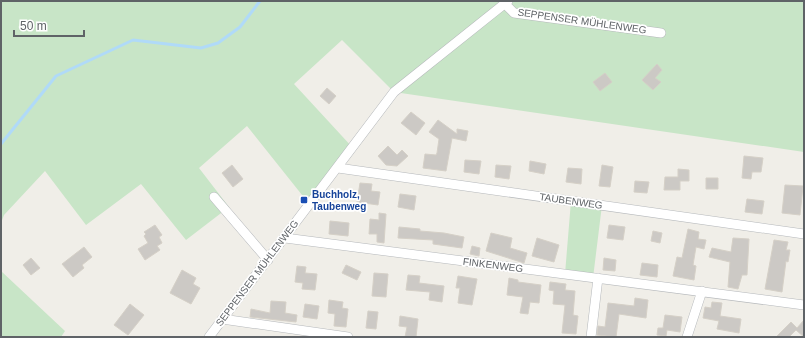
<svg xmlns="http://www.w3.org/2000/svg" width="805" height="338" viewBox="0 0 805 338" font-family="Helvetica,sans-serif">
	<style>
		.green { fill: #c8e5c7 }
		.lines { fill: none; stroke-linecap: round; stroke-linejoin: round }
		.stream { stroke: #b0daf8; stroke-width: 3 }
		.building { fill: #ccc9c5; stroke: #d5d0c7 }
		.minor-casing { stroke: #b5b8bb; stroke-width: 10 }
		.minor { stroke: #fff; stroke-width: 9 }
		.transit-dot { fill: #1a4fb4; stroke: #fff; stroke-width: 1.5 }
		.labels { text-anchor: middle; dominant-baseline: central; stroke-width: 3.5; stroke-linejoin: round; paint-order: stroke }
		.street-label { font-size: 10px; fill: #5f6367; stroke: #fff }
		.transit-label { font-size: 10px; font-weight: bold; fill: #164399; stroke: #fff; text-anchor: start }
	</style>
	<rect width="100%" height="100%" fill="#f0eee8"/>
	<path class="green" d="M1,1h499l4,3 4,-3h296v151l-410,-60 -52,-52 -48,44 59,64 -43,57 -63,-79 -48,42 30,39 -43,33 -45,-56 -55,41 -41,-54 -41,44 -3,8z
		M571,201l31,4 -9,73 -28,-4z
		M1,271l64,60 -4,6h-60z"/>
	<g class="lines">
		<path class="stream" d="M1,144l55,-68 77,-36 68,8 17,-5 22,-16 20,-26"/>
	</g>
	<path class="building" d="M657,64l5,6 -7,8 6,4 -8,8 -11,-10z
		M605,73l7,9 -12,9 -7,-9z
		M327,88l9,8 -7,8 -9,-8z
		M411,112l14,11 -9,12 -15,-12z
		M438,120l19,14v-5l11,2 -2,10 -14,-3 -6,33 -23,-3 2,-14 11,1 1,-2 2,-14 -10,-7z
		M388,146l9,9 5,-5 6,6 -11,10 -11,-1 -8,-9z
		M744,156l19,2 -2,14h-9l-1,7 -9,-1z
		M465,160l16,1 -2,13 -15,-2z
		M530,161l16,3 -2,10 -15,-3z
		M232,165l11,14 -10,8 -11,-14z
		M496,165l15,1 -2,13 -14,-2z
		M602,165l11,2 -3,20 -11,-1z
		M568,168l14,1 -1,15 -15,-2z
		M678,169l11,1v11h-9v9h-16l1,-13h13z
		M706,178h12v11h-12z
		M635,181l14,1 -2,11 -13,-1z
		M360,183l12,1 -1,7 9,1 -2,13 -21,-3z
		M785,185l18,1 -3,29 -18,-2z
		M400,194l16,2 -2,14 -16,-3z
		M747,199l17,2 -2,13 -17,-2z
		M379,213l7,1 -2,29 -7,-1v-8h-8l1,-15 9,1z
		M330,221l19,2 -1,13 -19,-2z
		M155,225l7,10 -3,2 3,6 -5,3 3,4 -15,10 -7,-11 10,-6 -4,-7 2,-2 -2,-2z
		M609,225l16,2 -2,13 -16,-2z
		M399,227l21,2v2l24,2 20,4 -2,11 -29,-4v-4l-35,-2z
		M688,229l11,3 -1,7 8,1 -2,9 -8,-2 -3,18 3,1 -2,14 -21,-4 4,-19 5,1z
		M653,231l9,2 -2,10 -9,-2z
		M491,233l21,5 -2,10 17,5 -3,10 -38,-12z
		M537,238l22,7 -5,17 -22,-6z
		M733,238l16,1 -2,36h-5l-4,14 -10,-2 2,-25 -21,-5 3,-9 19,4z
		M774,240l14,2 -2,8h4l-2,12 -2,-1 -4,31 -17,-3z
		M472,246l8,2 -1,8 -9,-2z
		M84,247l8,10 -10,8 2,3 -11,9 -11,-13z
		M31,258l9,10 -9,7 -8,-10z
		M604,258l12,2 -1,11 -12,-1z
		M642,263l16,2 -1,12 -17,-2z
		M346,265l15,7 -4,8 -15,-7z
		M297,266l9,1 -1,6 12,1 -2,16 -13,-1 1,-6 -8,-1z
		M182,270l14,8 -3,6 7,4 -9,16 -21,-11z
		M374,273l14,1 -2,23 -14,-1z
		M408,275l12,1 -1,7 25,3 -2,16 -13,-2 1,-8 -24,-2z
		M458,276l19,3 -5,26 -14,-2 2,-15h-4z
		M509,278l9,2v2l23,3 -2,18 -9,-1 -2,12 -8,-1 3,-16 -16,-2z
		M550,282l16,2 -1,6 10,1 -2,24 5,1 -2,18 -14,-1 3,-28 -12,-1 1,-13 -5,-1z
		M635,298l13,2 -2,18 -27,-4 -3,23 -19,-2 1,-9 7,1 3,-24 26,3z
		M329,300l14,2 -1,6 6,1 -2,18 -12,-1 1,-12 -7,-1z
		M271,301l15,1 -1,11 12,2 -1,7 -46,-5 1,-8 19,4z
		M712,302l10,1 -2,13 21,3 -2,14 -22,-4 2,-8 -16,-3 2,-11 6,1z
		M130,304l14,11 -16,20 -14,-10z
		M305,304l14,2 -2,13 -14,-2z
		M368,311l10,1 -2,17 -10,-1z
		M665,315l17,2 -2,15 -13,-2 -1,6 -9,-1 1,-7h5z
		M400,316l18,3 -2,18h-11l2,-10 -8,-1z
		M804,320v17l-8,-7 -7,7h-13l15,-15 6,6z"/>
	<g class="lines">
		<g class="minor-casing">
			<path id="minor" d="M505,4l9,9 147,20
				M338,168l466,66
				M214,197l54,63
				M285,238l519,67
				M222,319l126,18
				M209,337l185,-245 114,-91
				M591,337l7,-59
				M687,337l15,-46"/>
		</g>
		<use href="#minor" class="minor"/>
	</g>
	<rect class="transit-dot" x="300" y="196" width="8" height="8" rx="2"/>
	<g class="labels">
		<g class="street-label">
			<text transform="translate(582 21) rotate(8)">SEPPENSER MÜHLENWEG</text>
			<text transform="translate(571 201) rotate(8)">TAUBENWEG</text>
			<text transform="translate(493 265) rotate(7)">FINKENWEG</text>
			<text transform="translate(257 273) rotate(-53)">SEPPENSER MÜHLENWEG</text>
		</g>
		<g class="transit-label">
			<text x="312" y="194">Buchholz,<tspan x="312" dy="12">Taubenweg</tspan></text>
		</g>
	</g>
	<rect width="805" height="338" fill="none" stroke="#5f6367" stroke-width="4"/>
	<path d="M14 30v6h70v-6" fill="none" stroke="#5f6367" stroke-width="2"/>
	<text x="20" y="30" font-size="12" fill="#5f6367" stroke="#ffffff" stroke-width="3" paint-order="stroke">50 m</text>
</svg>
